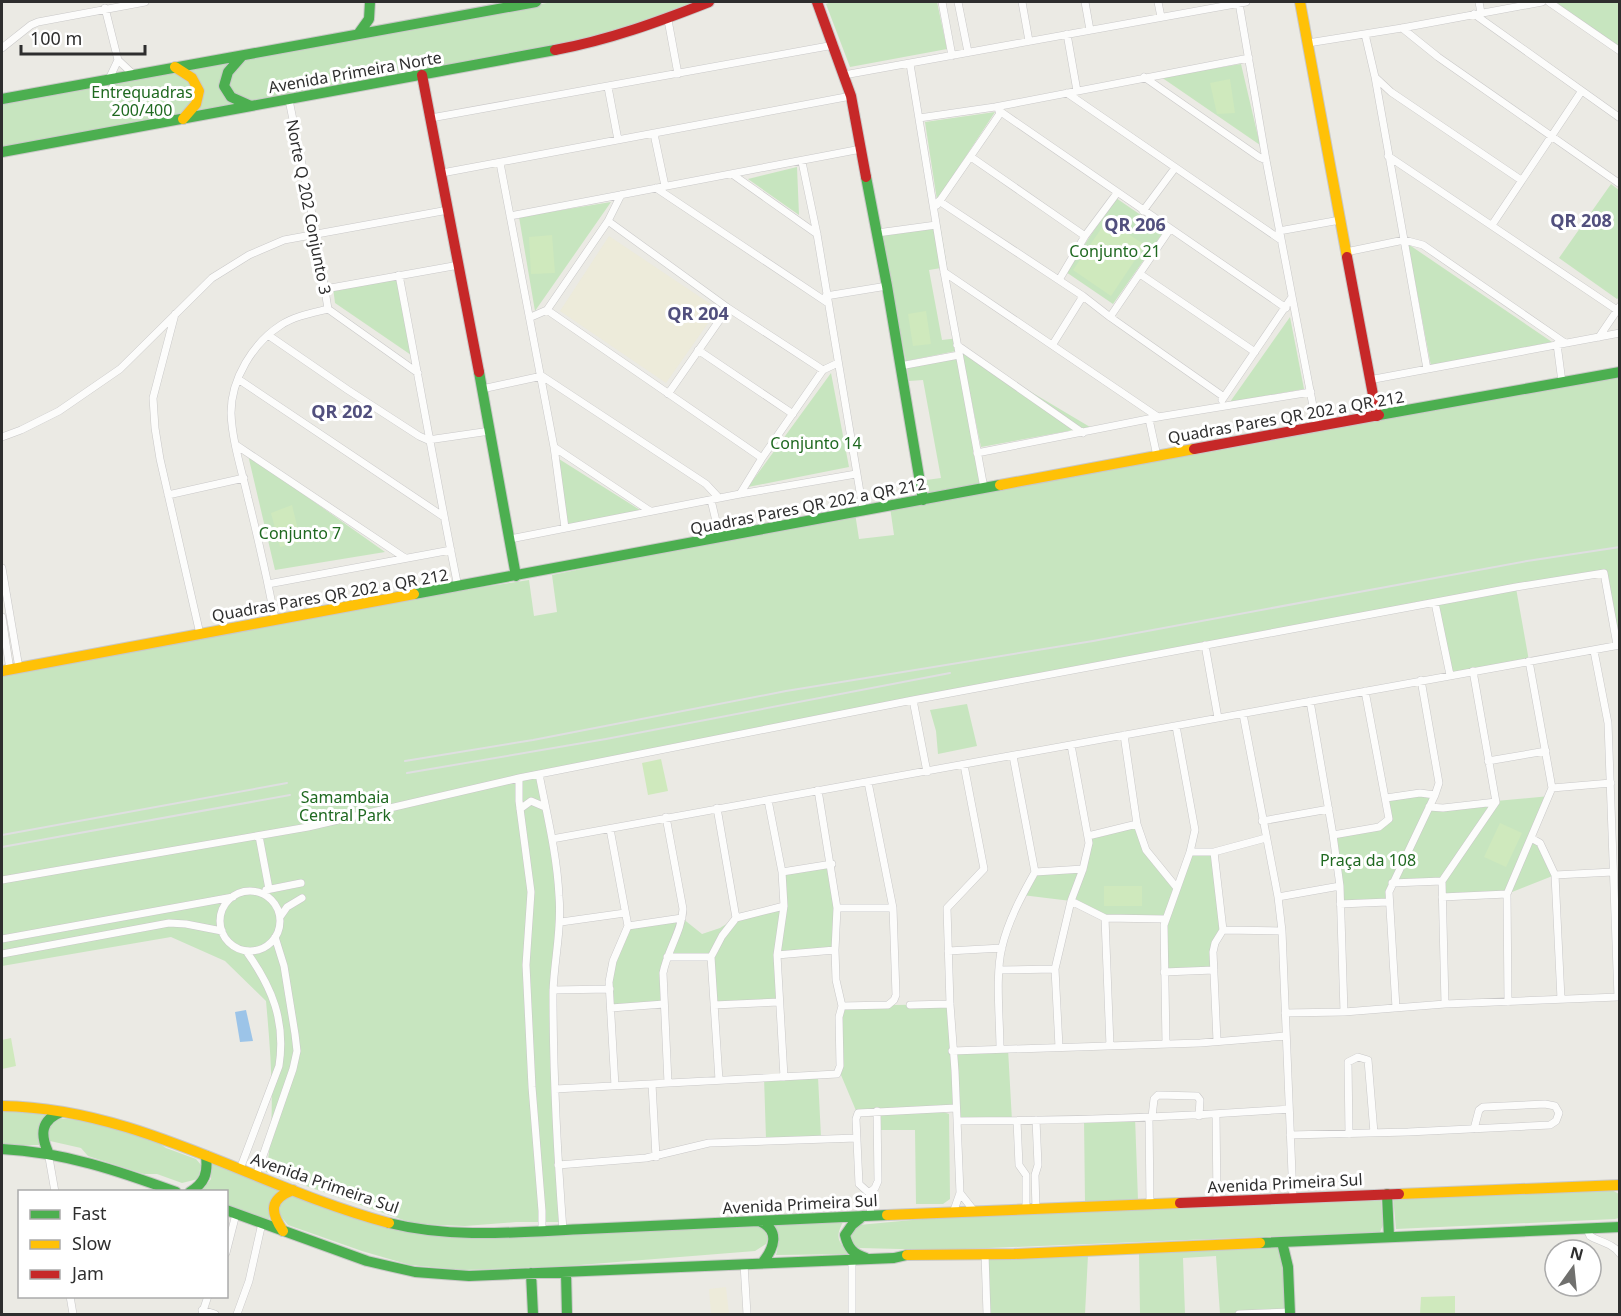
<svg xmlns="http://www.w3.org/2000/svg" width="1621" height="1316" viewBox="0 0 1621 1316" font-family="'Noto Sans',sans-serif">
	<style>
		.education { fill: #edebda }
		.green { fill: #c7e5bf }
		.pitch { fill: #cfe9bd }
		.water { fill: #9cc4e8 }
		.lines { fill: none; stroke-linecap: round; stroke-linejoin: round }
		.street-casing { stroke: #c9c8c8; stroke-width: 8 }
		.fast-casing { stroke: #c9c8c8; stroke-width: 12 }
		.slow-casing { stroke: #c9c8c8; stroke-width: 12 }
		.jam-casing { stroke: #c9c8c8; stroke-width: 12 }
		.street { stroke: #fcfcfb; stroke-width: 7 }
		.fast { stroke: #4caf50; stroke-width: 10 }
		.slow { stroke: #ffc107; stroke-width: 10 }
		.jam { stroke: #c62828; stroke-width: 10 }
		.rail { stroke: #dfdfe1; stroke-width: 2 }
		.labels { text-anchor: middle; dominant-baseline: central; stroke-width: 6; stroke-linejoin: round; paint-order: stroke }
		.street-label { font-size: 16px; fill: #2e2e2e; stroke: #fff }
		.park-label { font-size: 16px; fill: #1f6920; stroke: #fff }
		.neighbourhood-label { font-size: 18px; font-weight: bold; fill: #514f7d; stroke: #fff }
	</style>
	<rect width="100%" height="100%" fill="#ebeae4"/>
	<path class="education" d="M609,236l109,73 -52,74 -106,-72z
		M726,1287l3,27h-18l-2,-25z"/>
	<path class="green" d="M552,2h150l-74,26 -87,20 -539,100v-44l377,-69z
		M831,2h106l10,47 -97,18 -24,-63z
		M1543,2h76v51z
		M1241,64l19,81 -99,-68z
		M995,112l-58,88 -12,-78z
		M797,167l2,48 -51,-36z
		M1611,184l8,6 1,106 -3,3 -58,-41z
		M1116,198l48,33 -51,73 -47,-32z
		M611,202l-76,109 -16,-94z
		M940,225l7,42 -18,3 13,70 17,-2 2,12 -55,11 -25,-127z
		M1408,244l144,98 -121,24z
		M399,277l15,80 -79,-54 -2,-16z
		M1290,317l14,72 -74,13z
		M962,351l128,76 -109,20 -16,-78 20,114 -56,10 -3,-13 15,-2 -18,-98 -14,1 -3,-19z
		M831,373l18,94 -101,20z
		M1619,375v271l-2,-1 -13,-71 -88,14 13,73 -79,14 -15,-72 -896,171 19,103 -2,213 7,78 -4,54h-43l-51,4 -50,-2 -149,-52c10,-54 5,-116 0,-171l-41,-40 -54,-24 -169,29v-297l257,-48 270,-41 5,36 23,-4 -5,-37 303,-62 4,26 35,-4 -4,-28z
		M248,455l137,97 -110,18z
		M559,459l81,51 -73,16z
		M967,704l10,42 -39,8 -2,-23 -6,-21z
		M1435,795l-5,12 120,-11 -18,42 8,5 15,32 -48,19 -65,3v-16l-50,2 -4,19 -48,2 -7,-69 49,-9 7,-7 -3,-21z
		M1137,824l9,26 31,37 13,-35h24l9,78 -8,13 -1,27 -50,2 1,-52 -60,-2 -34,-17 -49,-6 13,-23 48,-3 5,-33z
		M832,864l5,44 -2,42 -58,5 2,47 -65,3 -3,-48 -44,-1 -3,48 -53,4 -2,-26 19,-56 54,-8 20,16 18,-6 16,-10 48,-12 -2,-34z
		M950,1004l3,46 55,-1 4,72h-55l-1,-13 -99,5 -16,-38 1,-69z
		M764,1077h54l3,60 -55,2z
		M2,1109l47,3 -6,33h-41z
		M941,1111l8,3 1,85 -7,5h-27l-1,-74h-35l-1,-17z
		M1135,1117l3,83 -53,3 -1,-84z
		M57,1118l41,4 58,19 10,7 30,11 5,6 -3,14 -16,4 -25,-9h-13l-56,-18 -7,-8 -31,-7 -6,-4 3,-15z
		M210,1161l74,28c-16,10 -17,16 -14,33l-43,-16 -1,-14h-25l10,-13z
		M1610,1189l9,5v24l-4,1 -219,10 -3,-33z
		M284,1194l131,37 347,-4 7,9 -3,8 -11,7 -188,15 -104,4 -53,-5 -48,-14 -74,-26 -9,-11 -1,-12z
		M1377,1198l4,3 2,24 -3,7 -440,18 -80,-2c-10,-2 -10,-7 -11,-16l10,-7 85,-8z
		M844,1220c-9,17 -7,21 6,34l-74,1c4,-13 1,-19 -5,-31z
		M1288,1241l3,73h-71l-4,-58 -33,2 2,56h-45l-1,-61z
		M988,1254l100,1 -3,59h-96z"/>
	<path class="pitch" d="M1230,79l5,34 -18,1 -7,-31z
		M1107,220l38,25 -34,51 -38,-26z
		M552,235l3,38 -24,1 -2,-37z
		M926,311l5,33 -18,2 -5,-32z
		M292,505l9,37 -21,5 -9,-34z
		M661,759l7,32 -20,4 -6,-32z
		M1500,823l22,10 -16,34 -22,-10z
		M1104,886h38v20h-38z
		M11,1038l5,28 -14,3v-29z
		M1455,1296v18h-35l1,-17z"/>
	<path class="water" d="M246,1010l7,31 -13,1 -5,-30z"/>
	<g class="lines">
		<g class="street-casing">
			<path id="street" d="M942,2l10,54
				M958,2l10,50
				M1022,2l7,39
				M1085,2l5,28
				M1158,2l3,15
				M1479,2l2,11
				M1549,2l71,49
				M1239,3l27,157 51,267
				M105,8l13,52 16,15
				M1474,14l146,104
				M668,20l10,54
				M1402,28l36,29 182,127
				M1067,34l10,57
				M1365,34l10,43 52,292
				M1308,43l94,-15 140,-26
				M2,48l29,-23 7,-3 107,-20
				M910,64l34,208 40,216
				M844,75l402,-73
				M1144,77l115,80 7,3
				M1376,78l15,14 130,88
				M109,79l9,-19
				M608,87l10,53
				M1067,93l214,147
				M1001,112l285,196
				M431,118l403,-73
				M919,118l76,-11 254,-49
				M654,134l11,52
				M1388,156l229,154
				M971,157l114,79
				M802,162l15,72 46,276
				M500,163l54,284 96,64
				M442,173l409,-77
				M732,174l85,60
				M656,188l172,115
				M939,201l144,95 27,21 114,80
				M937,205l64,-93 -2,-1
				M1143,211l32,-43
				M510,216l351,-67
				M608,221l120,87 95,62
				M1492,225l89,-133
				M1279,231l61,-11
				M877,233l59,-8
				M1346,252l58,-12 19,5 142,98
				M944,272l214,145
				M1140,274l115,78
				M399,275c20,104 38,208 59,312
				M1059,280l26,-44 32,-43
				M325,289l134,-24
				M826,296l61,-10
				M328,309l90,64
				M547,310l61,-89 13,-26
				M175,314l-22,84 2,30 5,31 40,175
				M531,317l16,-7 215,148
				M1110,317l60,-88
				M268,335l80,55 71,46 9,4 62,-9
				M1599,337l21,-31
				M1053,344l30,-48
				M1557,344l5,38
				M957,345l126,88
				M698,350l95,64
				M900,366l59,-11
				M238,379l206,138
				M1369,380l251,-47
				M482,389l60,-13 164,108 13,14
				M668,394l60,-86
				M1222,400l70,-103
				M1149,419l8,37
				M2,437l19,-7 38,-19 61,-42 92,-91 37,-23 35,-15 164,-30
				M236,445l169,113
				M554,447l11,81
				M977,453l181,-36 153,-25
				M740,494l22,-36 61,-88 15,-7
				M168,495l76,-17
				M711,500l9,38
				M510,539l230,-45 116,-20
				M2,568l17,100
				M268,584l183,-34
				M1435,603l15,72
				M2,617l8,53
				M275,619c-8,-41 -17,-81 -27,-121 -6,-27 -16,-57 -17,-85 0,-34 22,-70 50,-88 14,-9 31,-12 47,-16l-12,-75 -27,-134
				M1205,645l13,73
				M913,700l14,72
				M1310,701l23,134 7,51 4,126
				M1243,714l35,183 4,34 11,267
				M1124,735l13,89 9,26 31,38
				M1488,761l58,-10
				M539,774c8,41 18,81 20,122 3,33 -5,64 -6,96 0,79 4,159 10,238
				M519,778v23l12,91 -5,73 6,122 10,124v19
				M1552,788l59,-5
				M1386,798l34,-5 15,2
				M768,800l14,72 2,34 -7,49 7,122
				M1429,807l14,1 53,-6
				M717,808l19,110 -14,18 -11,21 8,123
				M520,809l11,-8 14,6
				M666,817l17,92c-1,22 -16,42 -20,64l5,110
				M1262,821l67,-12
				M610,829l18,97 -15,35 -4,21 6,104
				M1333,835l46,-8 10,-8 -24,-128
				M259,836l10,53
				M1088,836l49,-12
				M1531,838l9,5 15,32 6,124
				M552,839l1068,-194
				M1190,852h24l52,-14
				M1214,852l9,78 59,1
				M782,872l50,-8
				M1035,872l48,-3
				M1555,875l58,-3
				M2,880l306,-53 211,-49 394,-78 603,-113 88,-14 13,72
				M1392,883l50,-2
				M266,890l35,-7
				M220 921a30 30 0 1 1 60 0a30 30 0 1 1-60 0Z
				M1278,897l62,-11
				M1442,897l65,-3
				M1071,901l34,17 5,128
				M1340,904l48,-2
				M837,908h56
				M280,917l7,-10 15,-9
				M736,918l48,-12
				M1105,918l60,1
				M561,922l64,-9
				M628,926l54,-8
				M2,939l231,-42
				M948,951l54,-3
				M2,954l167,-31 17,1 36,7
				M777,955l58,-5
				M667,957h44
				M999,970l56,-1
				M1164,972l50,-2
				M553,990l57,-1
				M1508,1002l-1,-108 45,-106 -23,-127
				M1445,1004l-3,-123 54,-79 -23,-131
				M714,1005l65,-3
				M910,1005l40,-1
				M842,1006l46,-1 6,-5 2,-5 -3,-87 -25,-126
				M611,1008l53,-4
				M1396,1008l-7,-116 46,-97 4,-12 -18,-103
				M1285,1013l59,-1 101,-8 173,-7 -10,-274 -14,-72
				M1217,1041l-4,-89 2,-9 8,-13
				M1166,1044l-2,-119 26,-73 5,-22 -19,-104
				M1059,1047l-4,-78 16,-68 12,-32 6,-26 -18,-98
				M1000,1049c0,-28 -5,-75 2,-102 6,-26 20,-52 33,-75l-22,-116
				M952,1051l248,-8 86,-7
				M652,1084l4,73
				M555,1089l282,-15 3,-8 -1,-49 3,-11 -6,-26 -1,-30 2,-42 -19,-118
				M1216,1114l1,87
				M1149,1117l1,88
				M1152,1117l2,-18 4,-4 39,1 3,4 -1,16
				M1036,1120l2,45 -3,10 1,34
				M957,1121c111,0 222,-4 332,-12
				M1017,1121l2,44 7,10v35
				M1349,1134l-1,-72 10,-5 10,3 6,73
				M1290,1135l118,-3 142,-7 6,-4 3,-8 -4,-7 -10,-2 -62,3 -4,3 -5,19
				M48,1152l7,40
				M558,1165l88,-7 63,-15 148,-5
				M240,1169l39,-103c7,-45 -7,-79 -33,-115
				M256,1176l37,-107 4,-18 -2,-17 -11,-68 -9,-29
				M869,1193l-10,-9 -3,-65 2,-6 98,-5
				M869,1193l6,-5 3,-7 -1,-70
				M869,1193l2,23
				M960,1193l15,19
				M953,1213l7,-20 -5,-122 -5,-67 -3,-96 37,-39 -20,-104
				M1587,1229l3,7c10,6 24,8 30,18
				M226,1253l10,-39
				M985,1254l2,60
				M744,1264l3,50
				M70,1296l3,18
				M202,1310l13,4
				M202,1314l6,-18
				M237,1314l12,-33 13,-58
				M852,1314v-55
				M1239,1314l51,-2"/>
		</g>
		<g class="fast-casing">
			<path id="fast" d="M359,33l10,-14 1,-17
				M242,56l-14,16 -4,14 7,11 20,9
				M2,99l534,-97
				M2,152l553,-102
				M866,177l21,109 36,214
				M479,372l37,204
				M1379,415l241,-43
				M414,594l586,-109
				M2,1149c61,3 117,22 174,43
				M48,1152c-8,-18 -7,-32 13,-40
				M190,1192c15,-9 18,-19 16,-36
				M1387,1194l2,43
				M226,1210l141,51 48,11 54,4 425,-18 13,-3
				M863,1216l-11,9 -7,10c3,13 8,19 21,23
				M761,1222c19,9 13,26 2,40
				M389,1223c64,16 131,9 196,6 101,-4 202,-10 302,-14
				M1282,1242l6,25 2,47
				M1260,1243l360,-16
				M566,1272l1,42
				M531,1273l2,41"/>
		</g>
		<g class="slow-casing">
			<path id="slow" d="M1300,2l47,255
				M175,67l17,11 7,13 -3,13 -13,15
				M1000,485l194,-36
				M2,671l412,-77
				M2,1106c138,2 257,83 387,117
				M1399,1194l221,-9
				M887,1215l293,-12
				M283,1231c-13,-19 -14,-32 10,-41
				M907,1255l107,-1 246,-11"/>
		</g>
		<g class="jam-casing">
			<path id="jam" d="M817,2l34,94 15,81
				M555,50c54,-10 103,-28 154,-48
				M422,75l57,297
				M1347,257l30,159
				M1194,449l185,-34
				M1180,1203l219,-9"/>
		</g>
		<use href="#street" class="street"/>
		<use href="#fast" class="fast"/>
		<use href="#slow" class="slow"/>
		<use href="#jam" class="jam"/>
		<path class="rail" d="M405,761l128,-21 253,-49 307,-50 434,-80 93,-14
			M407,773l199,-34 344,-66
			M2,835l285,-52
			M2,847l288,-52"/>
	</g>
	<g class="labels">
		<g class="street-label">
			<text transform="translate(355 72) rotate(-10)">Avenida Primeira Norte</text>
			<text transform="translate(309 207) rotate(79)">Norte Q 202 Conjunto 3</text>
			<text transform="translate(1286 417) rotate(-10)">Quadras Pares QR 202 a QR 212</text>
			<text transform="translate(808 506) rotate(-11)">Quadras Pares QR 202 a QR 212</text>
			<text transform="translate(330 595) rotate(-10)">Quadras Pares QR 202 a QR 212</text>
			<text transform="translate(325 1183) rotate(19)">Avenida Primeira Sul</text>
			<text transform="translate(1285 1183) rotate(-3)">Avenida Primeira Sul</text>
			<text transform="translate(800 1204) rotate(-3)">Avenida Primeira Sul</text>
		</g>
		<g class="park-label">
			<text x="142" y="92">Entrequadras<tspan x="142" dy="18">200/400</tspan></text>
			<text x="1115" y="251">Conjunto 21</text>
			<text x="816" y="443">Conjunto 14</text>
			<text x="300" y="533">Conjunto 7</text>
			<text x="345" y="797">Samambaia<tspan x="345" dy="18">Central Park</tspan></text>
			<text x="1368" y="860">Praça da 108</text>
		</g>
		<g class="neighbourhood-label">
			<text x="1581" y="220">QR 208</text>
			<text x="1135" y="224">QR 206</text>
			<text x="698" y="313">QR 204</text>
			<text x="342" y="411">QR 202</text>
		</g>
	</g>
	<rect width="1621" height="1316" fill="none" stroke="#2e2e2e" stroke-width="6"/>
	<rect x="18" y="1190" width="210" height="108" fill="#ffffff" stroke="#ababab" stroke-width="1.5"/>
	<rect x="30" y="1210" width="30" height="9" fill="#4caf50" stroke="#ababab" stroke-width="1.5"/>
	<text x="72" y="1220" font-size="18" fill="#2e2e2e">Fast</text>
	<rect x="30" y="1240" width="30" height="9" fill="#ffc107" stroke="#ababab" stroke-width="1.5"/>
	<text x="72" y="1250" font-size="18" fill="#2e2e2e">Slow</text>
	<rect x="30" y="1270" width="30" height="9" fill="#c62828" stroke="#ababab" stroke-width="1.5"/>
	<text x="72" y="1280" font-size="18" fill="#2e2e2e">Jam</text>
	<g transform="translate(1573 1268) rotate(15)"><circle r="28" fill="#ffffff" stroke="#ababab" stroke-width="1.5"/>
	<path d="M0-4.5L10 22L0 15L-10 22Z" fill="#70706e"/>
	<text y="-9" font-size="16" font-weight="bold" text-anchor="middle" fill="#2e2e2e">N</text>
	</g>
	<path d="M21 45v9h124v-9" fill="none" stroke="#2e2e2e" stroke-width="3"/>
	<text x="30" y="45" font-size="18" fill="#2e2e2e" stroke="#ffffff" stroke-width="4.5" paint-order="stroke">100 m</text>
</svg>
